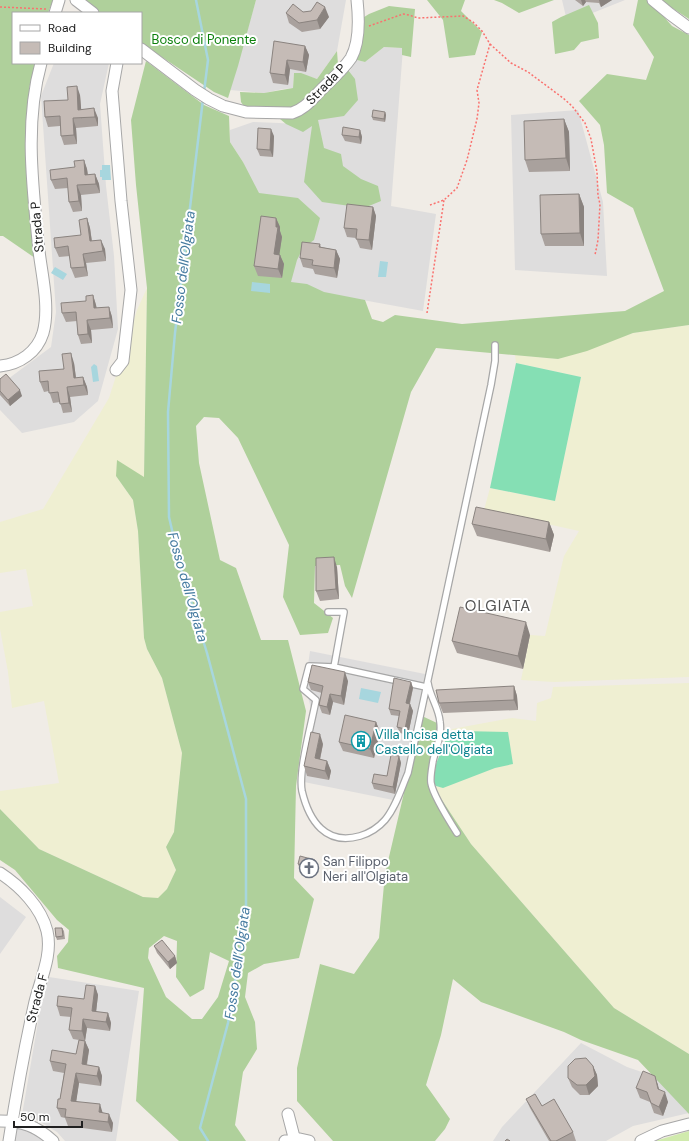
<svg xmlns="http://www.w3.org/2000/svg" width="689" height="1141" viewBox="0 0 689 1141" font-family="'DM Sans',sans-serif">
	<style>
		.residential { fill: #dedddd }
		.farmland { fill: #efefd2 }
		.grass { fill: #d0eaad }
		.forest { fill: #afd09b; fill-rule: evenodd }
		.pitch { fill: #85dfb4 }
		.water { fill: #a7d6de }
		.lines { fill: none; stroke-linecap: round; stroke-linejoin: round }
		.stream { stroke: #a7d6de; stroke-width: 2.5 }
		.lane-casing { stroke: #a7a7a7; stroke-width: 8 }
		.street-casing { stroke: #a7a7a7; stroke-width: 13 }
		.path { stroke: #fa716e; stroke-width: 1.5; stroke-dasharray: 2 2; stroke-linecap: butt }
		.lane { stroke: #fff; stroke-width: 5.5 }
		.street { stroke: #fff; stroke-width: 11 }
		.wall { fill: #a9a19d }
		.shaded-wall { fill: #8a837f }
		.building { fill: #c5bbb6; stroke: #8a837f }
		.labels { text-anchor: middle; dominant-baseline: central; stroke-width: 4; stroke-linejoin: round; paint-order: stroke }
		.park-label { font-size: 13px; fill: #0c800c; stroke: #fff }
		.street-label { font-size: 13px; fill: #202020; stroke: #fff }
		.culture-label { font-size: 13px; fill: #0d838f; stroke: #fff; text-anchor: start }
		.worship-label { font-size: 13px; fill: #5b616d; stroke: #fff; text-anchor: start }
		.water-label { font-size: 14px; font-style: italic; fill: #457ba0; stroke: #fff }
		.quarter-label { font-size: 15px; letter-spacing: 1px; fill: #535353; stroke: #fff }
	</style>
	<rect width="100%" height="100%" fill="#f0ece6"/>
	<path class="residential" d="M256,0h90l-9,51 -20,28 -16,-5 -7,-1 -1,15 -10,1 -19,4 -34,-3z
		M562,0h63l-40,16 -18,5z
		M384,47l19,1 -12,158 45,8 -13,97 -132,-24 -48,-125 -13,-20v-12l23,-8 26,1 33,2 6,-5 39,-60 8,2z
		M54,63h55l-9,41 6,82 8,70 4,73 -20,72 -24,21 -52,11 -22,-23v-25l51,-38 5,-35 -15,-216z
		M578,110l25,92 4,74 -92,-6 -4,-155z
		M310,651l115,23 -27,127 -94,-19 8,-70 -7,-26z
		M0,897l26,20 -26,37z
		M49,977l90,14 -23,150h-51l-8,-9 -20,-12 -15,-5 20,-116z
		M581,1043l46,24 62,21v25l-56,13 -27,15h-113l9,-14z
		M16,1126l17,4 15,11h-34z"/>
	<path class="farmland" d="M147,288l-3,189 -28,-1 17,24 5,31 6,107 3,11 15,29 20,75 -8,79 -8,15 10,23 -9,19 -9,10 -15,-2 -104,-48 -39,-40v-18l59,-8 -15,-82 -32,7 -4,-36 -8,-43v-17l33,-6 -7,-37 -26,4v-51l43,-13 66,-111 28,-88z
		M689,325v352l-135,5 -33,-2 9,-45 15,1 19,-80 15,-25 -95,-21 6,-22 65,13 26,-124 -65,-14 -1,-8 43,4 75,-26z
		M689,683v371l-75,-46 -143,-164 -35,-53v-5l3,1 56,-19 18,-5 -53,-32 -14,8 6,-10 60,-11 24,3 1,-18 14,-5 2,-11z"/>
	<path class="grass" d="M689,1131v10h-34z"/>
	<path class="forest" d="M0,0h53l-5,13h-35v50h22l-6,26 6,169 -32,-22h-3z
		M77,0h179l-18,66 -10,32 -14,-6 -73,-49v-30h-44z
		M427,0h38l-4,11 21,21 -7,23 -26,3 -6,-38z
		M494,0h60l-35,13 -17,-10z
		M638,0h11l23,26 17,9v290l-56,8 -46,18 -29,8 -122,-11 -25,44 -59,206 -7,-12 -5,-21 -25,1 -1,37 19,15 -5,15 -28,2 -17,-38 6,-52 -51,-107 -19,-20 -15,-1 -8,9 3,37 21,97 16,8 25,72h27l18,71 -10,75 -2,92 20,21 -15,59 -35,6 -16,9 -3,24 10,25 2,27 -14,23 -8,53 11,16h-67l-43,-40 8,-113 -86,-20 -1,-12 11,-14 1,-12 -12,-10 -42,-50 -15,-10v-51l39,40 104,48 15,1 9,-9 9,-19 -10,-23 8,-15 8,-79 -20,-75 -15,-29 -3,-11 -6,-107 -5,-31 -17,-24 1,-16 27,17 3,-189 -11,-103 -5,-65 15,-59 58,44 25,11 1,26 13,20 16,31 39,5 22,20 -6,22 -11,8 -6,12 -6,22 16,2 17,8 41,8 7,19 11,3 12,-7 67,9 163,-13 39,-20 -31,-83 -26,-15 -3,-48 -4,-20 -21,-24 28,-27 39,6 8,-23 -21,-32zM164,936l13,5 -1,36 14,20 14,-8 6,-37 19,9 -11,36 -16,22h-10l-26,-22 -18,-39 1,-10z
		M661,0h28v19l-26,-17z
		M589,5l9,18 1,15 -18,4 -7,8 -19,4 -3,-32 9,-5z
		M389,6l26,3 -4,48 -9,-2v-7l-18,-1 -19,15 -8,-2 -1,-6 5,-35 8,-5z
		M337,51l2,27 9,-8 7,9 3,21 -14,16 -26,4 6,28 17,6 2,12 18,13 17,7 3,15 -17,7 -42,-6 -18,-20 8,-56 -9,6 -17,-8 -19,-16 -18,6 -8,-12 -1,-10 24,1 29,-5 1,-15h7l16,6z
		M422,716l15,7v21l-5,42h4v5l35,53 143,164 75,46v60l-51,-54 -57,-20 -17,-8 -83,-30 -28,-23 -12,56 -15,50 24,34 -5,10 -10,12h-102l-36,-40v-33l23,-104 34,10 25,-36 6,-64z"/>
	<path class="pitch" d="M516,363l65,14 -26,124 -65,-13z
		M460,731l48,1 5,32 -18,4 -52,20 -7,-2 -3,-3 3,-19 10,-25z"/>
	<path class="water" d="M102,165h8l1,15h-9v-3h-2v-7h2z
		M380,261l8,1 -2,15h-8z
		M55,267l12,7 -4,6 -12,-7z
		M252,282l18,2v9l-19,-2z
		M94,364l3,2 2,15 -6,1 -2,-15z
		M361,688l20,4 -3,11 -19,-4z"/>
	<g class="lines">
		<path class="stream" d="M196,0l12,60 -4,32
			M203,99l-28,234 -7,79 1,105 12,52 26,84 39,146v117l-18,107 -28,105 8,13"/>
		<g class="lane-casing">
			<path id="lane" d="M328,612h16l-10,55
				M428,683c2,14 11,25 12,39 2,14 -4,26 -7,39 -1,7 -3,16 -2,22 2,12 19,39 26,50
				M426,687l-92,-20 -25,-1 -6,23 13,11c-4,22 -18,71 -14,91 7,30 24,55 58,45 10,-3 18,-8 25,-16 11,-13 16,-31 23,-47l83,-388 4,-24v-16"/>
		</g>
		<g class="street-casing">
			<path id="street" d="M76,0l17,13
				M653,0l17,14 19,14
				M55,13l4,-13
				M141,49l54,41 14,9 14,7 23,6 46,1c13,-4 20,-14 29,-23 10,-10 22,-20 30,-32 9,-16 8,-40 6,-58
				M0,366c20,-2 37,-14 43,-33 7,-25 -1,-57 -4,-82 -6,-62 -15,-127 2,-188
				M116,370l7,-9 8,-71 -10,-89 -9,-110 5,-28
				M0,873c20,13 41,34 47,58 6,25 -8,51 -13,75 -10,45 -18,90 -25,135
				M288,1114l7,27
				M0,1121c23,0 36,5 53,20
				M285,1141l15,-2 9,2
				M641,1141l21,-10 27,-7"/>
		</g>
		<path class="path" d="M0,7l46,2
			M369,26l34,-12 6,1 9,3 45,-2 10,6 9,9 8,13 -13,46 2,13 -2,16 -10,41 -10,28 -13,12 -14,5
			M490,44l21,19 17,9 35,26 9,8 13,17 6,16 6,33 1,24 2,8 -2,36 -3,15
			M427,313l17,-113"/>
		<use href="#lane" class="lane"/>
		<use href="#street" class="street"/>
	</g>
	<path class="wall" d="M575,0h37l-11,7 -2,-4 -13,-1 -3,4z
		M303,12l26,5 -9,12 -18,3 -13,-9 -3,-10z
		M305,46l4,9 -3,17 -16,-3 -2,16 -15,-2 -3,-10z
		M80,95l1,14 17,9v8l-22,2 1,16 -13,1 -3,-9 -1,-10 -12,1 -3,-10 23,-17z
		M385,112l1,3 -1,7 -12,-2 -1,-3z
		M564,119l5,13 1,39 -41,1 -4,-12z
		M360,130l2,7 -1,7 -16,-3 -3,-6z
		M274,136l-1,21 -13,-1 -3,-7z
		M84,160l3,9 1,6 7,-1 4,10 1,9 -19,2 1,16 -9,1 -4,-10 -1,-14 -13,1 -4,-9 24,-13z
		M579,194l5,13v39h-39l-4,-12z
		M373,207l3,9 -4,34 -12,-2 -4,-10 -9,-1 -3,-9z
		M87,218l3,10 2,13 13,8 1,12 -20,2 2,13 -13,2 -4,-10 -1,-12 -11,1 -4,-9 26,-13z
		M276,218l4,9v4l2,6 -3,18h1l4,9 -2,14 -24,-2 -4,-10z
		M320,244l1,3 15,3 4,9 -3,19 -22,-4 -2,-5 -10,-2 -3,-9z
		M93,295l3,10 1,3 12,-1 3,10 1,11 -22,2 1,13 -11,1 -3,-9 -1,-14 -11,1 -4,-9 24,-12z
		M74,363l2,15 7,-1 4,10 1,8 -18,2 2,15 -9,1 -3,-11 -7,1 -4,-12 -5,1 -4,-10z
		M0,379l22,17 -12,10 -10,-11z
		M549,522l5,13 -4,17 -73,-16 -5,-12z
		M337,567l2,32 -19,2 -4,-10z
		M530,635l-7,34 -66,-16 -5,-12z
		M348,681l-4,24 -11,-3 -3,13 -8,-2 -3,-8 3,-12 -11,-3 -3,-8z
		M411,682l2,6 -3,16 3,7 -5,24 -8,-2 -3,-6 2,-11 -8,-1 -2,-6z
		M514,686l3,10 1,14 -75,3 -4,-10z
		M376,722l4,10 -6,26 -31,-7 -4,-9z
		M323,744l-3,16 7,1 4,10 -2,9 -22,-4 -3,-10z
		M399,756l2,7 -6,31 -21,-5 -2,-6 15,-7z
		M298,864l20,2 -2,7 -16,-3z
		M62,928l2,3 1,8 -8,1 -1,-3z
		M154,946l21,10 2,7 -7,6 -13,-16z
		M95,986l3,9 -2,17 12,1 3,10 -1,8 -23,-3 -2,13 4,9 -2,15 12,2 3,9 -1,10 -22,-3 -3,18 27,12 10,10 -1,9 -44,-6 -3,-8 -4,-1 -4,-9 3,-9 4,-26 -11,-2 -3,-10 26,-7 3,-14 -6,-1 -4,-9 2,-13 -11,-1 -3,-10 27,-7z
		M593,1066l4,9 1,11 -9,9h-9l-8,-8 -4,-9z
		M655,1076l4,14 9,12 -5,14 -9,-3 -4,-11 -10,-4 -4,-10z
		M526,1099l16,7 31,26 3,9h-27l-19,-33z"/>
	<path class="shaded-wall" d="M581,0h4l1,2 -3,4z
		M599,0h13l-11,7z
		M325,7l4,10 -9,12 -3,-9z
		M305,46l4,9 -3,17 -3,-10z
		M287,60l3,9 -2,16 -3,-10z
		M77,86l3,9 2,24 -4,-9z
		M94,108l4,10v8l-3,-9z
		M385,112l1,3 -1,7 -1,-3z
		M73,118l3,10 1,16 -3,-9z
		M564,119l5,13 1,39 -4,-13z
		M271,129l3,7 -1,21 -3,-7z
		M360,130l2,7 -1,7 -2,-7z
		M84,160l3,9 2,16 -4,-10z
		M95,174l4,10 1,9 -4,-9z
		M77,185l4,10 1,16 -3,-10z
		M579,194l5,13v39l-4,-13z
		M373,207l3,9 -4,34 -3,-10z
		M87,218l3,10 3,23 -3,-10z
		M276,218l4,9v4l2,6 -4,27 -4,-10z
		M101,240l4,9 1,12 -3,-10z
		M336,250l4,9 -3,19 -3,-10z
		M83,254l3,9 2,13 -3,-9z
		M280,255l4,9 -2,14 -4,-9z
		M93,295l3,10 1,13 -3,-10z
		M109,307l3,10 1,11 -3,-10z
		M87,320l4,10 1,13 -4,-9z
		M71,353l3,10 3,23 -3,-8z
		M83,377l4,10 1,8 -4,-10z
		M67,387l3,10 2,15 -3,-9z
		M20,390l2,6 -12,10 -2,-6z
		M549,522l5,13 -4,17 -4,-13z
		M334,557l3,10 2,32 -3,-10z
		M526,622l4,13 -7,34 -5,-13z
		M345,672l3,9 -4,24 -3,-9z
		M411,682l2,6 -5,22 -2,-7z
		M514,686l3,10 1,14 -4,-10z
		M330,694l3,8 -3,13 -3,-8z
		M410,704l3,7 -5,24 -3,-6z
		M376,722l4,10 -6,26 -4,-9z
		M320,734l3,10 -5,24 -3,-10z
		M399,756l2,7 -6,31 -2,-7z
		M327,761l4,10 -2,9 -4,-9z
		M315,860l3,6 -2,7 -2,-6z
		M175,956l2,7 -7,6 -2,-7z
		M95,986l3,9 -3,26 -3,-10z
		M108,1013l3,10 -1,8 -4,-9z
		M83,1019l4,9 -2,13 -3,-10z
		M85,1041l4,9 -4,23 -3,-9z
		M593,1066l4,9 1,11 -9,9 -3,-10z
		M99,1067l3,9 -1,10 -4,-10z
		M76,1073l3,10 -4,27 -4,-9z
		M655,1076l3,9 3,14 -3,-10z
		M665,1092l3,10 -5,14 -4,-9z
		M100,1104l3,10 -1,8 -3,-10z
		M109,1114l4,9 -1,9 -4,-10z"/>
	<path class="building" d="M317,2l8,5 -8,13 -18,3 -13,-10 7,-9 10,8 8,-1z
		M274,41l31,5 -2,16 -16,-2 -2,15 -15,-2z
		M77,86l1,24 16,-2 1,9 -22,1 1,17 -13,1 -1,-20 -15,1 -1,-16 24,-1 -1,-13z
		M373,110l12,2 -1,7 -12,-2z
		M564,119l2,39 -41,2 -1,-39z
		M343,127l17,3 -1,7 -17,-2z
		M258,128l13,1 -1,21 -13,-1z
		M84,160l1,15 10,-1 1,10 -19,1 2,16 -10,1 -2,-24 -16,2 -1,-10 25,-3 -1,-6z
		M579,194l1,39 -39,1 -1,-39z
		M347,204l26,3 -4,33 -13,-1 1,-10 -13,-1z
		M261,216l15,2v9h2l-4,27 6,1 -2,14 -24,-3z
		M87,218l3,23 11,-1 2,11 -20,3 2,13 -14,1 -3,-22 -13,2 -1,-10 27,-3 -2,-15z
		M302,242l18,2 -1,3 17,3 -2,18 -22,-3 1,-5 -13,-2z
		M93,295l1,13 15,-1 1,11 -23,2 1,14 -10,1 -2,-23 -14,1 -1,-10 25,-2v-5z
		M71,353l3,25 9,-1 1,8 -17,2 2,16 -9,1 -2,-12 -9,1 -1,-12 -8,1 -1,-11 25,-2 -2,-15z
		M6,374l14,16 -12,10 -8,-9v-12z
		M476,507l73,15 -3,17 -74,-15z
		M334,557l2,32 -20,2v-33z
		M460,607l66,15 -8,34 -66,-15z
		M312,665l33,7 -4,24 -11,-2 -3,13 -8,-2 4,-19 -15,-4z
		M394,678l17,4 -5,21 4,1 -5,25 -8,-2 3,-16 -11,-2z
		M514,686v14l-75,3 -3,-13z
		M345,715l31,7 -6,27 -31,-7z
		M311,732l9,2 -5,24 12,3 -2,10 -21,-5z
		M391,755l8,1 -6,31 -21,-4 2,-9 13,2z
		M300,856l15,4 -1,7 -16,-3z
		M55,928h7l1,8 -7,1z
		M162,940l13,16 -7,6 -14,-16z
		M86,985l9,1 -3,25 16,2 -2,9 -23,-3 -1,12 -13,-1 3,-22 -15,-2 1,-10 26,3z
		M79,1040l6,1 -3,23 17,3 -2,9 -21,-3 -5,28 29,3 -1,8 10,2 -1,8 -43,-5 1,-8 -9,-1 1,-9h2l6,-35 -16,-3 2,-11 24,4z
		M586,1058l7,8 2,10 -9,9h-9l-9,-7v-12l7,-7z
		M643,1071l12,5 3,13 7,3 -6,15 -8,-4 -4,-11 -11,-4z
		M535,1094l7,12 12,-7 19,33 -17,9h-5l-25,-42z
		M507,1139l3,2h-5z"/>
	<defs>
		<g id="building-ring" transform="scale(1)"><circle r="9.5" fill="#fff" stroke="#0f9aa8" stroke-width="1.5"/><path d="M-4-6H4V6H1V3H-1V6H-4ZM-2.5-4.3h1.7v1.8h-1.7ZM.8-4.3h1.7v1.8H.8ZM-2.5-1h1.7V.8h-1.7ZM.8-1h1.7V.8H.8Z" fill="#0f9aa8"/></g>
		<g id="church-ring" transform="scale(1)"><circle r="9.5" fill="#fff" stroke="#6b7280" stroke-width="1.5"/><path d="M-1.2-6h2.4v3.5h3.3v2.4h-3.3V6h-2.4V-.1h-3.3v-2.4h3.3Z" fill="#6b7280"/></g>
	</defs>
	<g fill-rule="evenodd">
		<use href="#building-ring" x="361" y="741"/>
		<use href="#church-ring" x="309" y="868"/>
	</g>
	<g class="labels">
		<g class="park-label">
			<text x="204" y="39">Bosco di Ponente</text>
		</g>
		<g class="street-label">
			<text transform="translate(326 84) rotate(-46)">Strada P</text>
			<text transform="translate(37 227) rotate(-95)">Strada P</text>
			<text transform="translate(37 998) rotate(-75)">Strada F</text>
		</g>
		<g class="culture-label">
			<text x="375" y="734">Villa Incisa detta<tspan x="375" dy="15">Castello dell'Olgiata</tspan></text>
		</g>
		<g class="worship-label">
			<text x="323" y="861">San Filippo<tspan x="323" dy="15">Neri all'Olgiata</tspan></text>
		</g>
		<g class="water-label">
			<text transform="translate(183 267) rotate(-83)">Fosso dell’Olgiata</text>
			<text transform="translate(188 587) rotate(74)">Fosso dell’Olgiata</text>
			<text transform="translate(237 963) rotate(-82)">Fosso dell’Olgiata</text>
		</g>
		<g class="quarter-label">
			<text x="498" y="606">OLGIATA</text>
		</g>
	</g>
	<rect x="12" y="12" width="130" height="52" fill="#ffffff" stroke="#a6a6a6"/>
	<rect x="20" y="25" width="20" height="6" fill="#ffffff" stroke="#a6a6a6"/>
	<text x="48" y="32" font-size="12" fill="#202020">Road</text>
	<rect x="20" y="42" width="20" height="12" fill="#c5bbb6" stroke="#a6a6a6"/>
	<text x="48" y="52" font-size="12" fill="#202020">Building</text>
	<path d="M14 1121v6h68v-6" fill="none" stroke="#202020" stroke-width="2"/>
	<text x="20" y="1121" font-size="12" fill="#202020" stroke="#ffffff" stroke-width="3" paint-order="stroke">50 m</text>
</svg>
